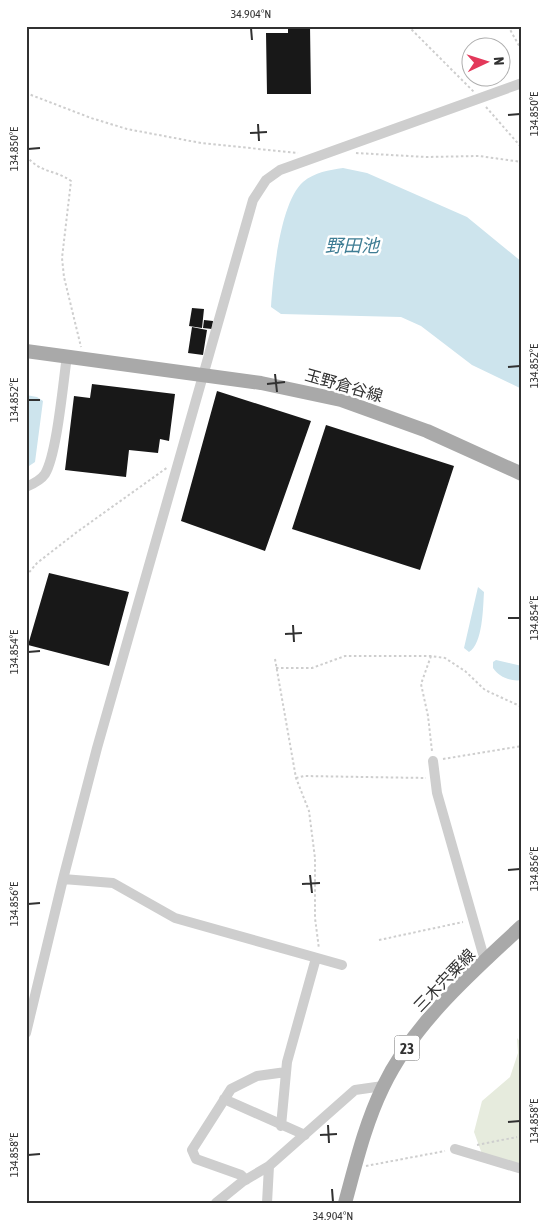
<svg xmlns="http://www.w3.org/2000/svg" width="548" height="1229" viewBox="0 0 548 1229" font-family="'Asap Condensed','Noto Sans JP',sans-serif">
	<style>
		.green { fill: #e6ebdd }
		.water { fill: #cde4ed }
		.building { fill: #181818 }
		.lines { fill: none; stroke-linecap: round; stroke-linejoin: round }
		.path { stroke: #cecece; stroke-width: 2; stroke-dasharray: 2.5 2.5; stroke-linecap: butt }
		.minor { stroke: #cecece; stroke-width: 10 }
		.major { stroke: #a9a9a9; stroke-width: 14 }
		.ticks { fill: none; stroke: #313131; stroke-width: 2 }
		.labels { text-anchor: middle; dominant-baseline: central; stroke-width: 5; stroke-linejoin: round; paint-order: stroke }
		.shield { fill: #fff; stroke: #6f6f6f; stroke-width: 1 }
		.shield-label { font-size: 15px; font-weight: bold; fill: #313131 }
		.street-label { font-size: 16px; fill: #313131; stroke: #fff }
		.water-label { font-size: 18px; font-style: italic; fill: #3f7d94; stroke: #fff }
		.neatline { fill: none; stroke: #313131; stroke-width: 2 }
		.ticks-label { font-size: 12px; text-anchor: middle; fill: #313131 }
	</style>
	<rect width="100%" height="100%" fill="#fff"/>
	<path class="green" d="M517,1038l5,6v120l-40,-10 -8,-22 8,-31 28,-24 8,-24z"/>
	<path class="water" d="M343,168l24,5 100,44 55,45v127l-50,-24 -51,-39 -20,-9 -120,-3 -10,-7c2,-30 9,-105 32,-125 12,-10 26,-12 40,-14z
		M26,395l11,2 6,4 -8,61 -9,6z
		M478,587l6,5c-1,15 -1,52 -15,60l-5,-4z
		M496,660l26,6v14c-11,2 -23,-3 -29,-12v-6z"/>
	<path class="building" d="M288,26h22l1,68h-44l-1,-61h22z
		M192,308l12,1 -2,19 -13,-2z
		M204,320l9,1 -1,8 -9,-1z
		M192,327l15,3 -4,25 -15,-2z
		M92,384l83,10 -6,47 -9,-2 -2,14 -29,-3 -3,27 -61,-7 9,-74 16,2z
		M217,391l94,30 -46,130 -84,-30z
		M326,425l128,41 -34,104 -128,-41z
		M49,573l80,19 -20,74 -81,-21z"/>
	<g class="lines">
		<path class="path" d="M408,26l66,66
			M508,26l14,25
			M26,93l65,25 36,11 74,14 97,10
			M486,107l36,41
			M356,153l70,4 53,-1 43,6
			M26,156c16,18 28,13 45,25l-9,77 2,19 17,70
			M26,576l11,-13 40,-31 91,-65
			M431,656l-10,28 7,32 4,35
			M275,659l21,119 13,33 6,47v60l4,31
			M276,668h36l33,-12h86l14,2 20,13 20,19 37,17
			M443,759l79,-13
			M296,778l8,-2 122,2
			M379,940l84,-18
			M477,1145l40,-8
			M366,1166l79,-15"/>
		<path class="minor" d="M26,487c7,-3 15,-7 19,-13 12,-20 18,-91 22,-118
			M433,761l4,32 46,161 6,5
			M63,879l50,4 62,35 167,47
			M26,1033l37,-154 34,-131 156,-548 13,-20 14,-10 242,-87
			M224,1099l81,36
			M281,1126l6,-64 29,-104
			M455,1149l67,20
			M246,1180l-5,-5 -45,-16 -4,-9 39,-61 26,-13 29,-4
			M216,1203l26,-21 27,-16 86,-76 28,-4
			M267,1203l2,-37"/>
		<path class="major" d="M26,351l235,32 80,17 86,31 95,43
			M345,1203c11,-40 20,-79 38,-116 30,-63 88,-114 139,-161"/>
	</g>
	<path class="ticks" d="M251,28l1,12M508,115l12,-1M258,124l1,17M250,133l17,-1M28,149l12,-1M508,367l12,-1M275,374l2,18M267,384l18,-2M28,400h12M508,618h12M293,625l1,17M285,634l17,-1M28,652l12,-1M508,870l12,-1M310,875l2,18M302,884l18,-1M28,904l12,-1M508,1122l12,-1M328,1125l1,18M320,1135l17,-1M28,1155l12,-1M332,1189l1,13"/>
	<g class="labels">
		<rect class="shield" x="394.5" y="1035.5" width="25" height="25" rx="4"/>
		<g class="shield-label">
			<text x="407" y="1048">23</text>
		</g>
		<g class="street-label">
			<text transform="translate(344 385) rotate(16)">玉野倉谷線</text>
			<text transform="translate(444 980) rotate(-46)">三木宍粟線</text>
		</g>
		<g class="water-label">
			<text x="352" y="245">野田池</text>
		</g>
	</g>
	<rect width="548" height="1229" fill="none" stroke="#ffffff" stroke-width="55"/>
	<g transform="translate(486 62) rotate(86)"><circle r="24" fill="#ffffff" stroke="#adadad"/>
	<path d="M0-4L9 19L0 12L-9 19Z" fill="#e3385a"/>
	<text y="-8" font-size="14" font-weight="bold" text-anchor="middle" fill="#313131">N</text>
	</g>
	<rect x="28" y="28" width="492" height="1174" class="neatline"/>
	<g class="ticks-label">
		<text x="251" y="18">34.904°N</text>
		<text transform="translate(534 114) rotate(-90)" y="4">134.850°E</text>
		<text transform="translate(14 149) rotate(-90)" y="4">134.850°E</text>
		<text transform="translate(534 366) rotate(-90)" y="4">134.852°E</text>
		<text transform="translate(14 400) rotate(-90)" y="4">134.852°E</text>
		<text transform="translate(534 618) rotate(-90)" y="4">134.854°E</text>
		<text transform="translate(14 652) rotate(-90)" y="4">134.854°E</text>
		<text transform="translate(534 869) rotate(-90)" y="4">134.856°E</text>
		<text transform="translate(14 904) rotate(-90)" y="4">134.856°E</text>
		<text transform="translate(534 1121) rotate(-90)" y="4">134.858°E</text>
		<text transform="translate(14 1155) rotate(-90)" y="4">134.858°E</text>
		<text x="333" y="1220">34.904°N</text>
	</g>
</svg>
